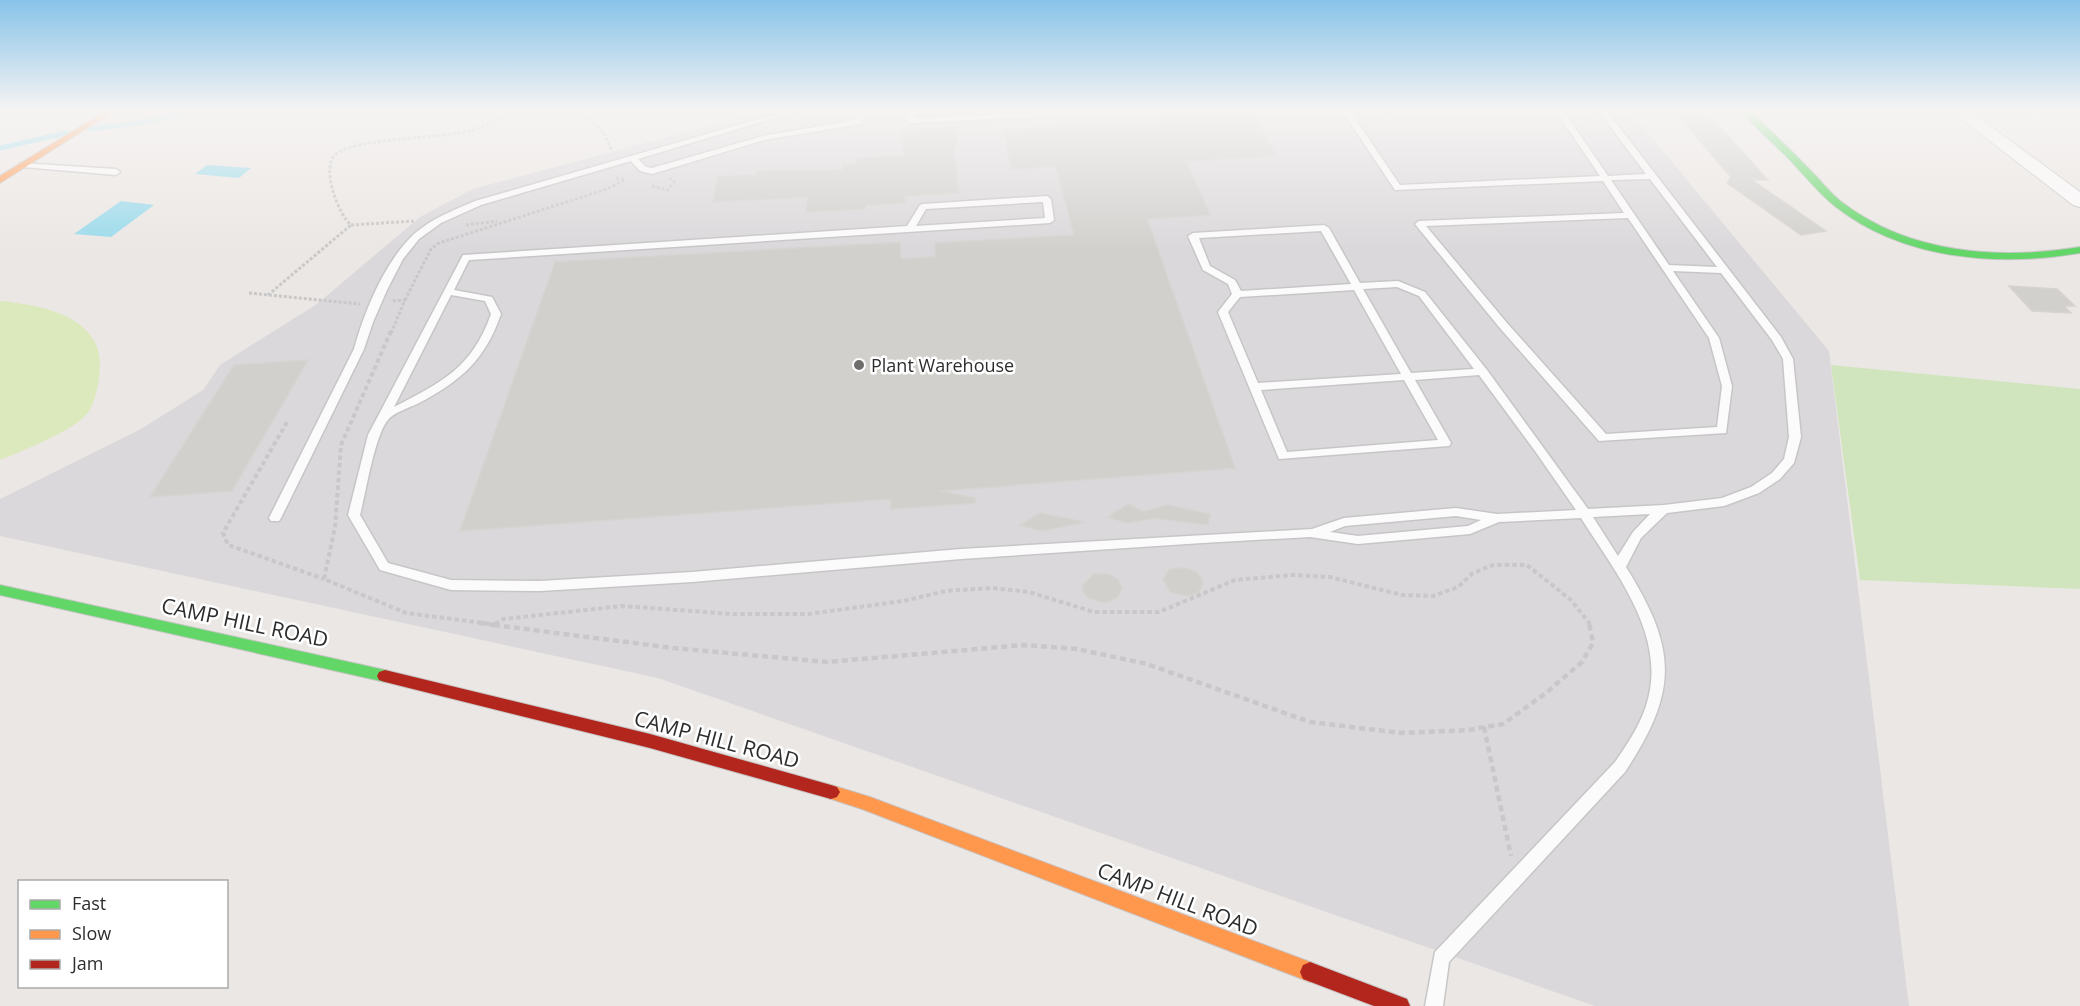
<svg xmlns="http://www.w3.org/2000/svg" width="2080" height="1006" viewBox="0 0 2080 1006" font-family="'Open Sans',sans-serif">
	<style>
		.industrial { fill: #dbd8db }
		.green { fill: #d0e5be }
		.pitch { fill: #dbe9bc }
		.water { fill: #99daeb }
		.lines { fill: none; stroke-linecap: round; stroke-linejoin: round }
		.stream { stroke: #99daeb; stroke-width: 5 }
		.building { fill: #d2d0cd; stroke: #d6d3d0; stroke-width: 1.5 }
		.lane-casing { stroke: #c7c6c6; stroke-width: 3 }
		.street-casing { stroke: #c7c6c6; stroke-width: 2 }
		.fast-casing { stroke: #c7c6c6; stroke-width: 2 }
		.slow-casing { stroke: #c7c6c6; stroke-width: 2 }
		.jam-casing { stroke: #c7c6c6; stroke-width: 2 }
		.path-far2 { stroke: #c8c8c8; stroke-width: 3; stroke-dasharray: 3 2; stroke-linecap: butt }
		.path-far1 { stroke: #c8c8c8; stroke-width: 4; stroke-dasharray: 4.5 3; stroke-linecap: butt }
		.path { stroke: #c8c8c8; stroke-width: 4.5; stroke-dasharray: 6 4; stroke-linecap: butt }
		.lane { fill: #fcfbfb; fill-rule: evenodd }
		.street { fill: #fcfbfb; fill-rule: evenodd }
		.fast { fill: #63d668; fill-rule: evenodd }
		.slow { fill: #ff974d; fill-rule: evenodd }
		.jam { fill: #b3261e; fill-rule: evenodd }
		.poi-dot { fill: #706e6d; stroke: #fff; stroke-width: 2 }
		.labels { text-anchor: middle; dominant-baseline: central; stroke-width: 5; stroke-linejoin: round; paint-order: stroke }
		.poi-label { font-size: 18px; fill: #2d2d2d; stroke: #fff; text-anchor: start }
		.near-street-label { font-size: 21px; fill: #2d2d2d; stroke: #fff }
	</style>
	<rect width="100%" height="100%" fill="#ebe7e4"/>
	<path class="industrial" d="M768,110h861l200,241 80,655h-314l-937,-328 -658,-142v-37l141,-70 62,-39 17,-25 97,-61 103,-87 53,-28z"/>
	<path class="green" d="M1831,365l249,24v200l-220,-9z"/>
	<path class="pitch" d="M0,301c44,4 109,17 99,75 -1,12 -5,30 -13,39 -14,16 -66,37 -86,45z"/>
	<path class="water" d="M207,165l44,3 -12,10 -44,-4z
		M121,201l33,4 -43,32 -37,-3z"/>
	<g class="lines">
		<path class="stream" d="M89,129l50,-6 57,-13
			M0,148l66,-15"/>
	</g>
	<path class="building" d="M1157,110h94l25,46 -90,5 24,54 -63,4 88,249 -295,23 35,7v5l-84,6v-10l-431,32 95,-269 345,-20 1,17 35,-2 -1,-14 139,-8 -18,-69 -45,3 -7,-39 158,-7z
		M1673,110h32l63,70h-16l74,51 -25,4 -74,-52 4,-6z
		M956,127l1,18h-4l6,48 -55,3 1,7 -38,2 -3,4 -58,3 2,-15 -95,5 5,-25 37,-2 1,-4 87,-1v-6h14v-6l47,-2 -1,-26z
		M2009,286l48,3 18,17h-11l7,7 -39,-2z
		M308,360l-76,131 -82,6 84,-132z
		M1128,504l16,8 23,-7 43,9 -2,11 -53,-7 -28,5 -19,-6z
		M1040,513l44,9 -41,9 -23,-6z
		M1174,568h13l11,5 5,10 -4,9 -11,4 -18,-4 -7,-13 6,-9z
		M1094,574h13l11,5 4,10 -5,9 -11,5 -18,-5 -6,-8 1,-5z"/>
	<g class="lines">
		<g class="lane-casing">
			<path id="lane" d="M790,110h11l-163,49 8,8 6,1 111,-32 92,-16 3,-5 -1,-5h8l1,5 -5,9 -97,16 -112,34 -12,-3 -9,-10 -150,44 -40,18 -22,16 -16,20 -16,31 -14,32 -9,27 -83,169 -2,3h-8l-2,-3 85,-169c10,-37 31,-88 60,-115 17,-15 40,-24 61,-33z
				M906,110h8l1,8 73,-3v-5h6l1,4 92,-4h8v2l-4,2 -179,9 -4,-2z
				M1344,110h53l-4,2 -41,2 48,71 200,-9 -45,-66h8l45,66 38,-2 -48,-64h8l175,227 12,22 8,78 -7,26 -14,16 -21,14 -35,13 -57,7 -26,25 -15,29c51,82 53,123 -1,205l-176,190 -6,44h-18l10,-54 180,-190c12,-17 24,-35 31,-56 23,-69 -31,-134 -65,-188l-82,4 -29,12 -112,10 -48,-7 -108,6 -241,16 -269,23 -152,9 -89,-1 -71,-20 -32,-55 20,-80 95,-180 444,-29 13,-21 3,-1 124,-8 4,3 3,21 -4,3 -581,37 -15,30 38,7 9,17c-16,46 -40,67 -82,89 -10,5 -27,10 -32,18 -13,18 -21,71 -27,94l28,48 63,17 89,1 152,-9 269,-23 351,-20 32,-11 112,-10 41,6 79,-4 -41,-59 -56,-76 -64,5 36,63 -2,3 -170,13 -61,-147 14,-18 -4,-10 -25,-14 -15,-34 5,-3 131,-8 5,3 31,55 38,-2 27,11 62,78 101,139 76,-4 58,-7 29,-11 21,-14 12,-14 5,-22 -6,-78 -11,-19 -51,-67 -48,-2 46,67 13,48 -6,47 -127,8 -100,-114 -84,-103 4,-3 205,-8 -21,-32 -208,9 -52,-78zM1650,179l67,88 -48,-2 -58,-85zM1043,202l2,16 -129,8 10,-17zM1628,218l81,120 13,48 -5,41 -111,7 -99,-111 -81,-97zM1321,231l30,53 -110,7 -6,-11 -25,-14 -11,-28zM1397,287l22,9 55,73 -63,4 -48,-84zM1354,290l47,84 -143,9 -30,-71 12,-15zM451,295l34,6 6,13c-19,54 -49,68 -97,93zM1404,380l34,60 -151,12 -26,-62zM1650,514l-17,18 -15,24 -25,-39zM1456,516l25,4 -13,6 -110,10 -28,-4 15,-6z
				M20,163l96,6 4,3 -4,3 -93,-8h-3z"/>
		</g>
		<g class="street-casing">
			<path id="street" d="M1950,110h18l112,82v15l-7,-2z"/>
		</g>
		<g class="fast-casing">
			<path id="fast" d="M1740,110h9c22,21 44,42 65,64 10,10 18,21 29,29 67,51 157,57 237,44v6c-81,14 -176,7 -244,-46 -19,-15 -34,-35 -51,-52 -15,-15 -32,-29 -45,-45z
				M0,585l385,85 6,2 2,4 -2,4 -6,2 -385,-87z"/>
		</g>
		<g class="slow-casing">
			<path id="slow" d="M107,110h9l-116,73v-7z
				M831,785l39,12 440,165 7,3 3,7 -3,7 -7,3 -448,-173 -37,-12 -3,-5 3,-5z"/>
		</g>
		<g class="jam-casing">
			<path id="jam" d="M385,670l265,64 181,51 6,2 3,5 -3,5 -6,2 -181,-51 -265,-66 -6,-2 -2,-4 2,-4z
				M1310,962l97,37 3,7h-36l-71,-27 -3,-7 3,-7z"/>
		</g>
		<path class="path-far2" d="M578,110l26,23 8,18
			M652,186l16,4 6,-8 -4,-4
			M414,221l-63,4c-13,-11 -31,-59 -15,-71 22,-17 105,-15 137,-24 16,-5 32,-14 47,-20
			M466,225l31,-4
			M249,293l111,11
			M268,295l83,-70
			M405,300l26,-51 8,-6 168,-54 18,-9 -11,-2
			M391,333l14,-33 -14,1"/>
		<path class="path-far1" d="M391,331l-50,114 -6,82 -11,52 82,34 85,11
			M287,422l-64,111 5,12 96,34
			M495,624l9,-5 118,-13 111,8h75l95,-13 43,-10 46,-3 37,4 65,20h65l76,-32 58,-5 37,2 72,18 31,1 25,-9 15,-14 20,-8h34l44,35 19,24"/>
		<path class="path" d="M479,623l15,2
			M494,625l179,23 154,14 197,-17 53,4 70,15 163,58 91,11 68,-3 34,-6 43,-31 36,-31 11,-19 -4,-20
			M494,625l3,-2
			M1484,727l27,129"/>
		<use href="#lane" class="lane"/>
		<use href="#street" class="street"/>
		<use href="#fast" class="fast"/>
		<use href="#slow" class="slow"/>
		<use href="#jam" class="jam"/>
	</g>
	<linearGradient id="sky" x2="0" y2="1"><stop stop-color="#88c3e9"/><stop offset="0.44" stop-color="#f6f4f3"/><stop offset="1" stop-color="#f6f4f3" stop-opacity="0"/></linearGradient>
	<rect width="2080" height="250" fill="url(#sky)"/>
	<circle class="poi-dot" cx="859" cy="365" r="6"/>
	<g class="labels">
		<g class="poi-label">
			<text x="871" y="365">Plant Warehouse</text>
		</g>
		<g class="near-street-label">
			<text transform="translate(245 622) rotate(12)">CAMP HILL ROAD</text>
			<text transform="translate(717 739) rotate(15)">CAMP HILL ROAD</text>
			<text transform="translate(1178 899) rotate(21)">CAMP HILL ROAD</text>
		</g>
	</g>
	<rect x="18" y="880" width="210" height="108" fill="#ffffff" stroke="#ababab" stroke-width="1.5"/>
	<rect x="30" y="900" width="30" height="9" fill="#63d668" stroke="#ababab" stroke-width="1.5"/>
	<text x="72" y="910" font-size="18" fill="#2d2d2d">Fast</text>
	<rect x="30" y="930" width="30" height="9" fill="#ff974d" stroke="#ababab" stroke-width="1.5"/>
	<text x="72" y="940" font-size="18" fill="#2d2d2d">Slow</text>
	<rect x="30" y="960" width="30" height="9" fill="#b3261e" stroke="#ababab" stroke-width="1.5"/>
	<text x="72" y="970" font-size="18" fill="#2d2d2d">Jam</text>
</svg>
